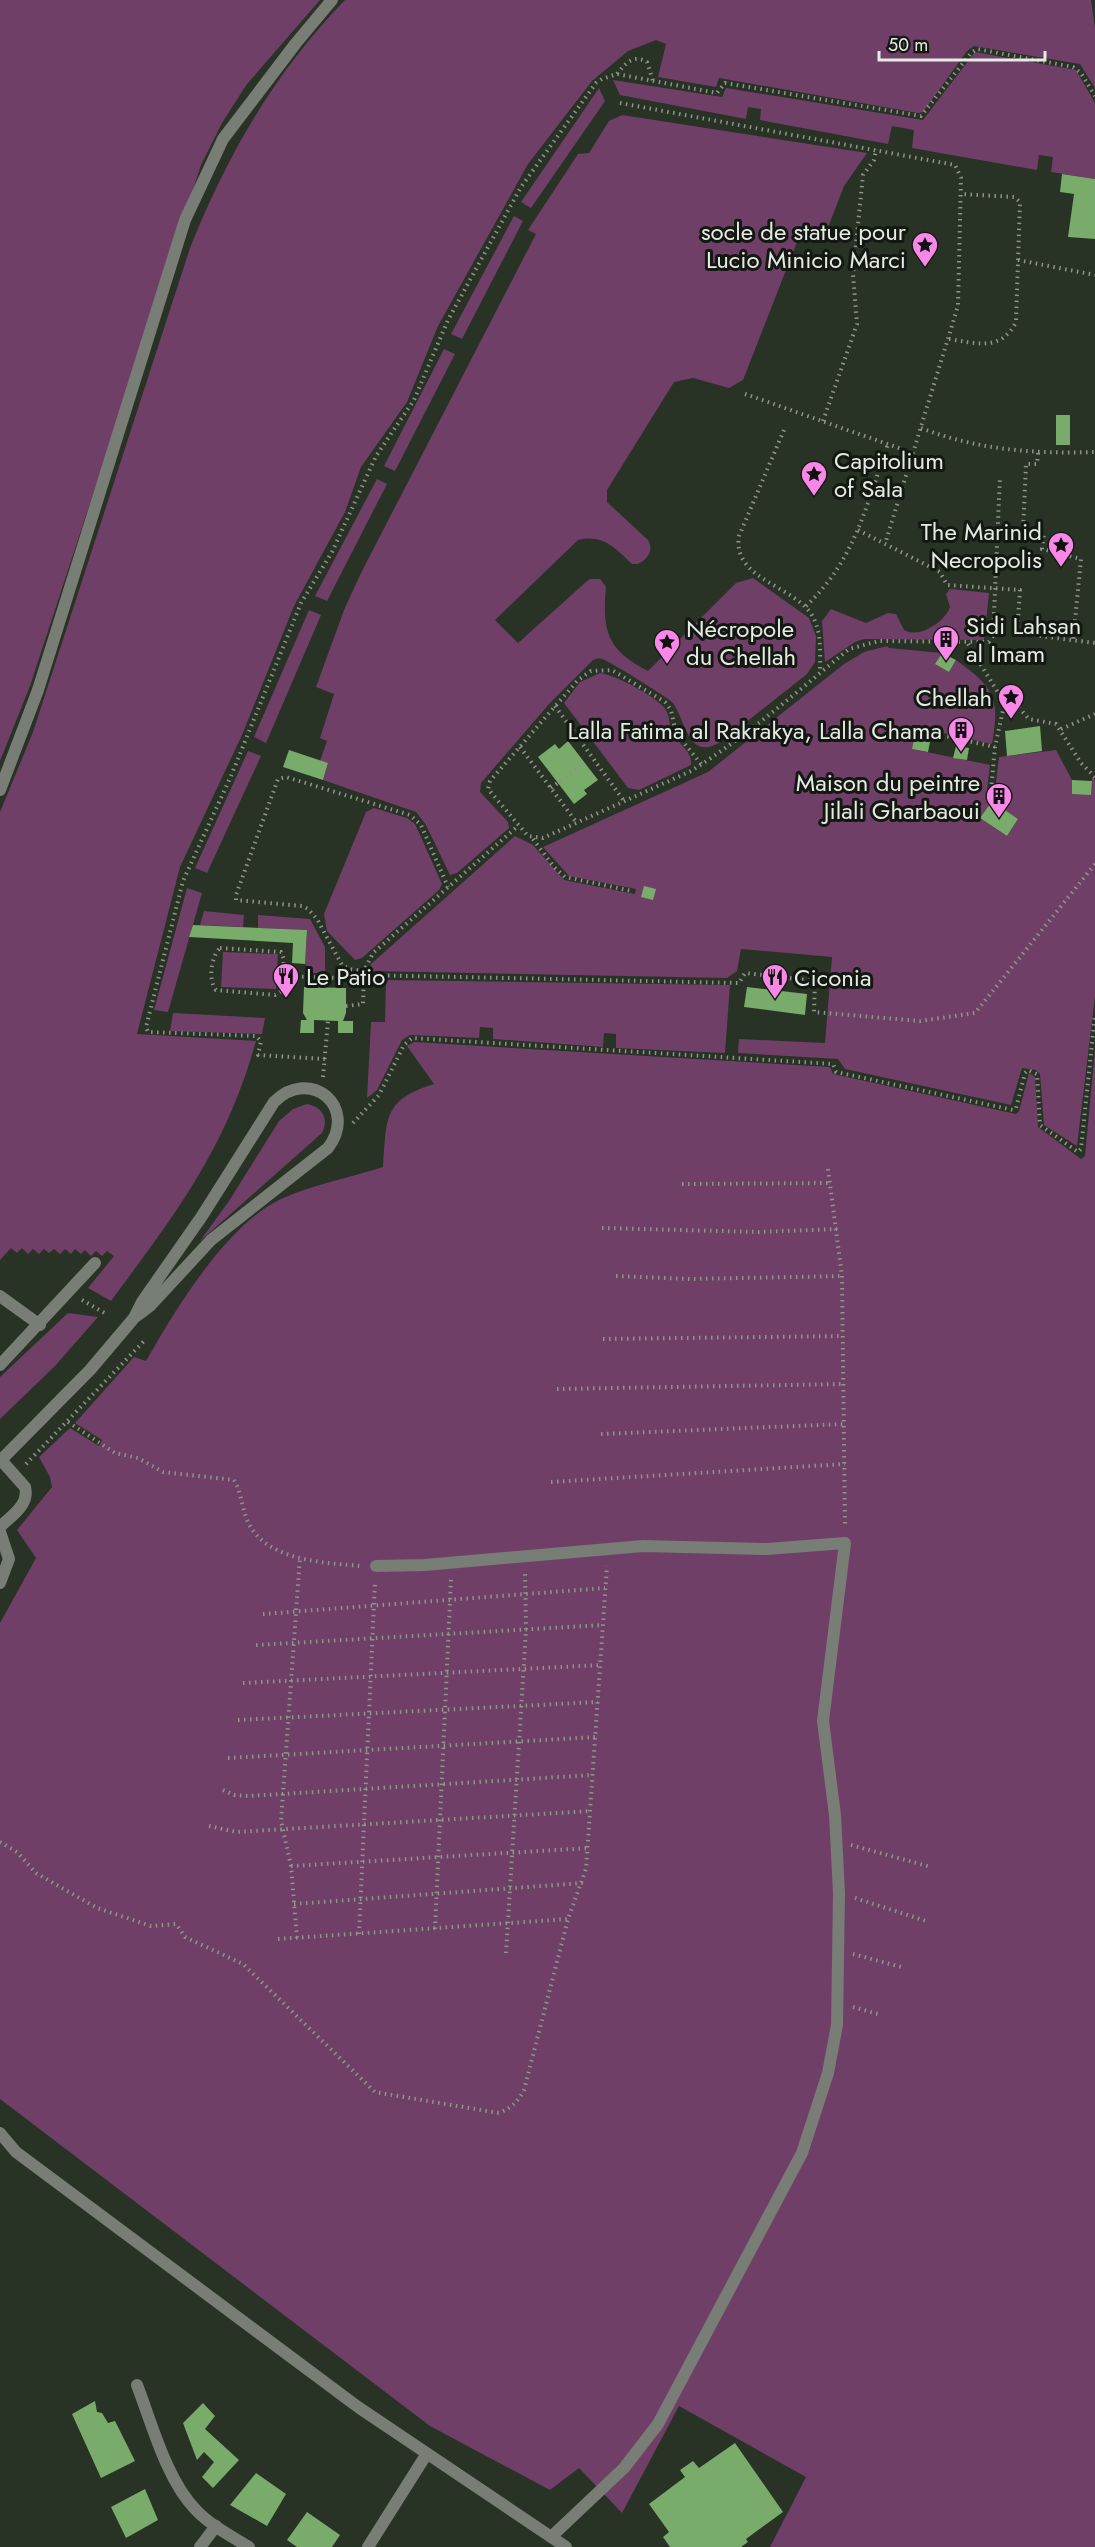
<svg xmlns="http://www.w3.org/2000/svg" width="1095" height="2547" viewBox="0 0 1095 2547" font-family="Jost,sans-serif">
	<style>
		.green { fill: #6f3f68; fill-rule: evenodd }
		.building { fill: #79ab6b }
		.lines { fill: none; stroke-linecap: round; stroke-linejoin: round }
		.path { stroke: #8e958b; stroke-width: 4; stroke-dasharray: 1.5 4.5; stroke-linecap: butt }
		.service { stroke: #787d76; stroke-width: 12 }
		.minor { stroke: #787d76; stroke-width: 12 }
		.tertiary { stroke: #787d76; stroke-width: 12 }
		.labels { text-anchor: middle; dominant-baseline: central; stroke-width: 6; stroke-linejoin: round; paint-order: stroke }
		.poi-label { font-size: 24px; fill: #e5ebe3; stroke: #131812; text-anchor: end }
	</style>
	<rect width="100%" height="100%" fill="#283225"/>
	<path class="green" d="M0,0h320l-73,84 -25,39 -21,42 -171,521 -30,75z
		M345,0h746l4,28v60l-15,-24 -106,-18 -7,5 -44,61 -5,1 -199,-35 -3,9 -58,-10 8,-33 -10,-4 -28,11 -36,30 -64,83 -90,162 -31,76 -46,65 -16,45 -51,94 -52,129 -62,132 -43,167 119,7c-30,108 -80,172 -145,260l-23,-13 26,-32 -7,-5 -5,5 -6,-5 -5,5 -6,-6 -4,4 -6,-5 -4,5 -6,-5 -5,5 -6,-5 -5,4 -5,-4 -5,5 -6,-5 -5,5 -6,-6 -5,5 -6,-5 -11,12v-448l33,-80 157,-484c37,-93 85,-176 155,-248z
		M975,52l101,18 19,33v76l-44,-7 2,-15 -14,-2 -2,15 -125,-22 2,-18 -22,-4 -4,18 -128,-24 1,-11 -13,-2 -2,12 -126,-24 -7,-15 109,17 4,-9 197,32z
		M599,88l6,13 -74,107 -10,-6z
		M622,115l245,38 -23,33 -15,39 -6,4 -12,-1 -12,9 -56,143 -14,8 -36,-10 -19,4 -67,108v12l41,38c6,10 0,19 -10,24h-6c-17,-16 -29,-30 -54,-24l-83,80 23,23 68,-61 4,-3h10l6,8c-4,44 1,63 42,84l88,-88 17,-5 56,40 7,18 -1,26 -8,12 -82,65c-37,26 -38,-16 -52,-36 -4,-5 -64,-42 -71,-44 -5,-1 -5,0 -9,1l-44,44 -68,79 -1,9 28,30 1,6 -52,45 -7,2 -24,-50 -10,-13 -93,-32 5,-16 -8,-3 7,-20 -7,-3 14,-44 -18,-7 28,-77 17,-37 175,-339 -8,-4 50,-76 11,-1 20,-32z
		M514,216l9,5 -61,118 -11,-5z
		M444,349l11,5 -60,117 -11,-5z
		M377,479l10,5 -60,117 -12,-5z
		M950,589l39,4 -5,47 -120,-1 -9,3 -30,20 -3,-41 9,-12 35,14 22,-10 8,1 8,16c15,9 41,-8 46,-23l-4,-13z
		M309,610l12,5 -55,128 -12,-6z
		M887,646l2,2 53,5 -6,11 13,8 7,-12c39,28 44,38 36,84l-75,-17 -5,22 78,16 -3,25 8,1 4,-34 57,-7 16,30v14h19l1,-17 3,2v217l-18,150 -33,-21 -4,-51 -4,-4 -14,-2 -11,37 -166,-36 -7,-10 -100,-6 1,-14 86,4 7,-86 -91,-8 -4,22 -10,7 -354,-7 -3,-3 1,-4 144,-128 18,9 31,35 71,14 1,-5 -67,-13 -26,-29 165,-75 136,-108 20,-12zM992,801l26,18 -11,17 -27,-18z
		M600,673c14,1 59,25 66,37 5,9 2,18 9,27 6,8 18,17 16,28l-52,25 -11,-2 -64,-85 16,-21z
		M248,751l13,5 -54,117 -12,-5z
		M374,808l33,10 8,6 27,60 -3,6 -77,68 -7,2 -28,-29 -3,-17 42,-102z
		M187,888l15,5 -34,119 -14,-2z
		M204,911l40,4 -1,12 -43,-2z
		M258,915l52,4 15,28v26h-12l-8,-9 2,-34 -49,-2z
		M223,952l55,2 -2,35 -55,-2z
		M386,980l344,5 -5,68 -109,-5v-14l-12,-1 -1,14 -110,-8v-11l-13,-1 -1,11 -69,-3 -8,5 -25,50 -10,8 4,-76h14z
		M173,1013l92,5 -3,16 -92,-3z
		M414,1042l416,25 3,7 183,40 3,-3 10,-38 6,4 3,50 43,32 4,-3 10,-107v1498h-325l36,-70 -127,-71 -57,107 -43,-45 -29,22 -120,-64 -430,-327v-476l36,-65 -19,-28 35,-43 -2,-10 -11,-20 31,-29 29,18 3,-6 -27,-17 59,-66 12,4c29,-51 79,-134 133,-161 29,-14 73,-23 104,-33 4,-48 -1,-67 51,-83l-27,-38z
		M307,1104c16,3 22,15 15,29l-122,108 29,-40 50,-80 14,-12z
		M68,1313l30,4 -43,49 -55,53v-42z"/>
	<path class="building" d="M1062,174l33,5v60l-27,-2 6,-43 -14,-2z
		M1056,415h14v30h-14z
		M942,653l14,7 -7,12 -14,-8z
		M1040,726l2,25 -35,5 -2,-25z
		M915,734l16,3 -3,15 -16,-3z
		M568,741l30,39 -14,10 3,4 -13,10 -36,-47 17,-13 4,5z
		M956,746l13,2 -2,12 -14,-2z
		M289,750l39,13 -5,17 -40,-13z
		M1072,780l20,1 -1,14 -19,-1z
		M992,801l26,18 -11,17 -27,-18z
		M644,886l12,3 -3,11 -12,-3z
		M193,925l114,5 -2,34 -13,-1 1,-20 -104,-6z
		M304,987l42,1v25l-3,8h10v12h-15v-12l-24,-1v13h-14l1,-13h6l-4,-7z
		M747,987l60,7 -2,21 -61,-8z
		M95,2401l2,11 5,1 6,10 7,-2 20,40 -34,17 -29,-64z
		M203,2403l12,13 -10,13 34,31 -26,28 -11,-11 12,-15 -10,-10 -7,8 -14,-37z
		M735,2443l48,69 -37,27 2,3 -7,5h-71l-7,-10 6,-5 -20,-28 36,-27 -5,-7 13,-9 6,7z
		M256,2473l30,21 -19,32 -37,-21z
		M145,2489l13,31 -32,18 -15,-31z
		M307,2512l33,23 -8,12h-35l-10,-7z"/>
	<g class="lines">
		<path class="path" d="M617,74c9,-11 16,-20 30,-12l6,19
			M620,103l335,62 6,13 -3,128 -73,238
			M1018,260l77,15
			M949,339c27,4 52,13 67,-17l4,-120 -6,-5 -53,-3
			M745,394l168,59
			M823,421l34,-97 -4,-50 10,-99 11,-15 2,-11
			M921,428c57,22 113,26 174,24
			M784,430l-45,106c-7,44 56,49 74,81 9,17 7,37 7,55
			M1038,453l-1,11h-11l-3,68 21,1 -2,16 39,10 -8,82
			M858,530l82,42 7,13 73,5 -3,43 78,10
			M806,606c49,-46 60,-100 82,-162
			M968,644l34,55 12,3 15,17 27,5 25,39 14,14
			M555,706l69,95
			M1061,729l34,-15
			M918,730l77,17
			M520,747l57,76
			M701,764l-25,-31 -5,-23 -6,-8 -53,-32 -21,1 -13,9 -88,101 -2,8 40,47 15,2 148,-67c56,-35 107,-80 158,-122l30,-8 110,1 4,-6 7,-160
			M551,788l30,-23
			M991,790l4,-43 10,-46
			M533,839l21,28 11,10 67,14
			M220,948l61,4 3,7 -2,32 -7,4 -59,-5c-8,-9 -5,-34 4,-42z
			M364,971l-15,-2 -7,-4 -25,-46 -9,-10 -6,-3 -66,-6v-5l42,-116 8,-2 124,38 11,10 27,62
			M364,975l375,8 6,-10 70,8 -1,31 106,9 55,-8 120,-149
			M284,976l80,3
			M346,1006l17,-2 1,-33 9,-18 145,-127
			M325,1059l-67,-4 3,-14 -5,-5 -108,-4 -2,-5 37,-146 48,-105 70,-173 31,-51 44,-96 38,-56 34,-80 73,-133 75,-104 6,-4 15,-5 100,19 8,-10 196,33 50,-63 6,-4 96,18 8,6 14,23
			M323,1077l5,-56
			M353,1123l26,-28 25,-50 8,-7 421,26 3,8 177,38 3,-2 9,-35 3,-3 9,4 3,51 38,27 3,-3 14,-135
			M828,1169l14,107 3,251
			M682,1184l148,-1
			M602,1228l157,4 78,-3
			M616,1276l75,3 151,-3
			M82,1300l26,15
			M603,1339l240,-3
			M557,1389l288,-5
			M68,1422l47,31 23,5 25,14 71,8c8,13 8,31 15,44 19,37 76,39 113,42
			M601,1434l244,-10
			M26,1464l118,-123
			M551,1482l294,-18
			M263,1614l342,-26
			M256,1645l347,-20
			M243,1683l358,-18
			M238,1720l360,-18
			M228,1758l368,-21
			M223,1790l11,5 15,1 344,-21
			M209,1826l27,6 355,-21
			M0,1842l17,10 19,21 61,35 54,18 25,-2 9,13 58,27 132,128 124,21c12,-5 19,-11 25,-23l44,-171 18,-50 21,-303
			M851,1845l80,22
			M291,1866l298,-18
			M855,1898l71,23
			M294,1904l289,-21
			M435,1929l16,-350
			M359,1934l16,-353
			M297,1938l-6,-72 -10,-45 19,-264
			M278,1939l290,-20
			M506,1953l20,-323 -1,-57
			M853,1954l48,13
			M853,2007l25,7"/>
		<path class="service" d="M0,790l38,-100 147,-470 38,-81 73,-96 36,-43
			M0,1296l40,29
			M0,1365l95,-102
			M0,1461l90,-91 44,-52 16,-12 61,-66 117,-92c31,-41 -18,-82 -54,-46l-72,114 -60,86 -8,16
			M0,1527c11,-11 30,-22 25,-40l-24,-27
			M0,1532l9,27 -9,24
			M376,1566l49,-1 218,-19 124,3 78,-6 -22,178 12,94 4,78 -2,132 -9,48 -26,80 -144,271 -34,44 -73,69
			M200,2547l16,-21"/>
		<path class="minor" d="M137,2385c15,39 30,96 59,125 14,15 35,26 53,37
			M368,2547l58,-92"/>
		<path class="tertiary" d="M0,2133l16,19 342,255 208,140"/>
	</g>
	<defs>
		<g id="sight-pin" transform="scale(1.35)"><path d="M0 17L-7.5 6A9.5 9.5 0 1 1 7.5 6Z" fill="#f987e8" stroke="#131812"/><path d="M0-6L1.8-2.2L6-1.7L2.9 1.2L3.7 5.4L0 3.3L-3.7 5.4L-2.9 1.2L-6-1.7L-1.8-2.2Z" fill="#111"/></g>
		<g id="building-pin" transform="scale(1.35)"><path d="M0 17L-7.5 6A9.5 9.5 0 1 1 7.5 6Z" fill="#f987e8" stroke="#131812"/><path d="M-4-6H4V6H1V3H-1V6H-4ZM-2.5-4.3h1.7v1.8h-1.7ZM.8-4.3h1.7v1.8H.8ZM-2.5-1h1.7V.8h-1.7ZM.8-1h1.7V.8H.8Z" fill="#111"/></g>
		<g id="restaurant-pin" transform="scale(1.35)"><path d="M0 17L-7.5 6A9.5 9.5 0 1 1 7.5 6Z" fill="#f987e8" stroke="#131812"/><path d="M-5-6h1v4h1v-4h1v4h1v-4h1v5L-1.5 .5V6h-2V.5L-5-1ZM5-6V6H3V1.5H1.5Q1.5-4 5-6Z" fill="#111"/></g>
	</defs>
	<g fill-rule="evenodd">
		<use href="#sight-pin" x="925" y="245"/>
		<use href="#sight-pin" x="814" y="474"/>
		<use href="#sight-pin" x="1061" y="545"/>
		<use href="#building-pin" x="946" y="639"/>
		<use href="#sight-pin" x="667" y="642"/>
		<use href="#sight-pin" x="1011" y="697"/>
		<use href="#building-pin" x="961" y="730"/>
		<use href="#building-pin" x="999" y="796"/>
		<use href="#restaurant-pin" x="286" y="976"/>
		<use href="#restaurant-pin" x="775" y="977"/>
	</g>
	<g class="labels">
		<g class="poi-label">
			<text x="906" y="231">socle de statue pour<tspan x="906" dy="28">Lucio Minicio Marci</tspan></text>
			<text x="834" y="460" text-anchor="start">Capitolium<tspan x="834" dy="28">of Sala</tspan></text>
			<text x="1042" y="531">The Marinid<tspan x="1042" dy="28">Necropolis</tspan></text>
			<text x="966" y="625" text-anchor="start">Sidi Lahsan<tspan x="966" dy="28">al Imam</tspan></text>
			<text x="686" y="628" text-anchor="start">Nécropole<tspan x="686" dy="28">du Chellah</tspan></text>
			<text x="992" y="697">Chellah</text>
			<text x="942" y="730">Lalla Fatima al Rakrakya, Lalla Chama</text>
			<text x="980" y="782">Maison du peintre<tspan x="980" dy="28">Jilali Gharbaoui</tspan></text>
			<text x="306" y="976" text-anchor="start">Le Patio</text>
			<text x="794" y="977" text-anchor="start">Ciconia</text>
		</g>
	</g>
	<path d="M879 51v9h166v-9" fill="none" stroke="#e5ebe3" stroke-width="3"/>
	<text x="888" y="51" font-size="18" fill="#e5ebe3" stroke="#131812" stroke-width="4.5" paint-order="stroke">50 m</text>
</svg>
